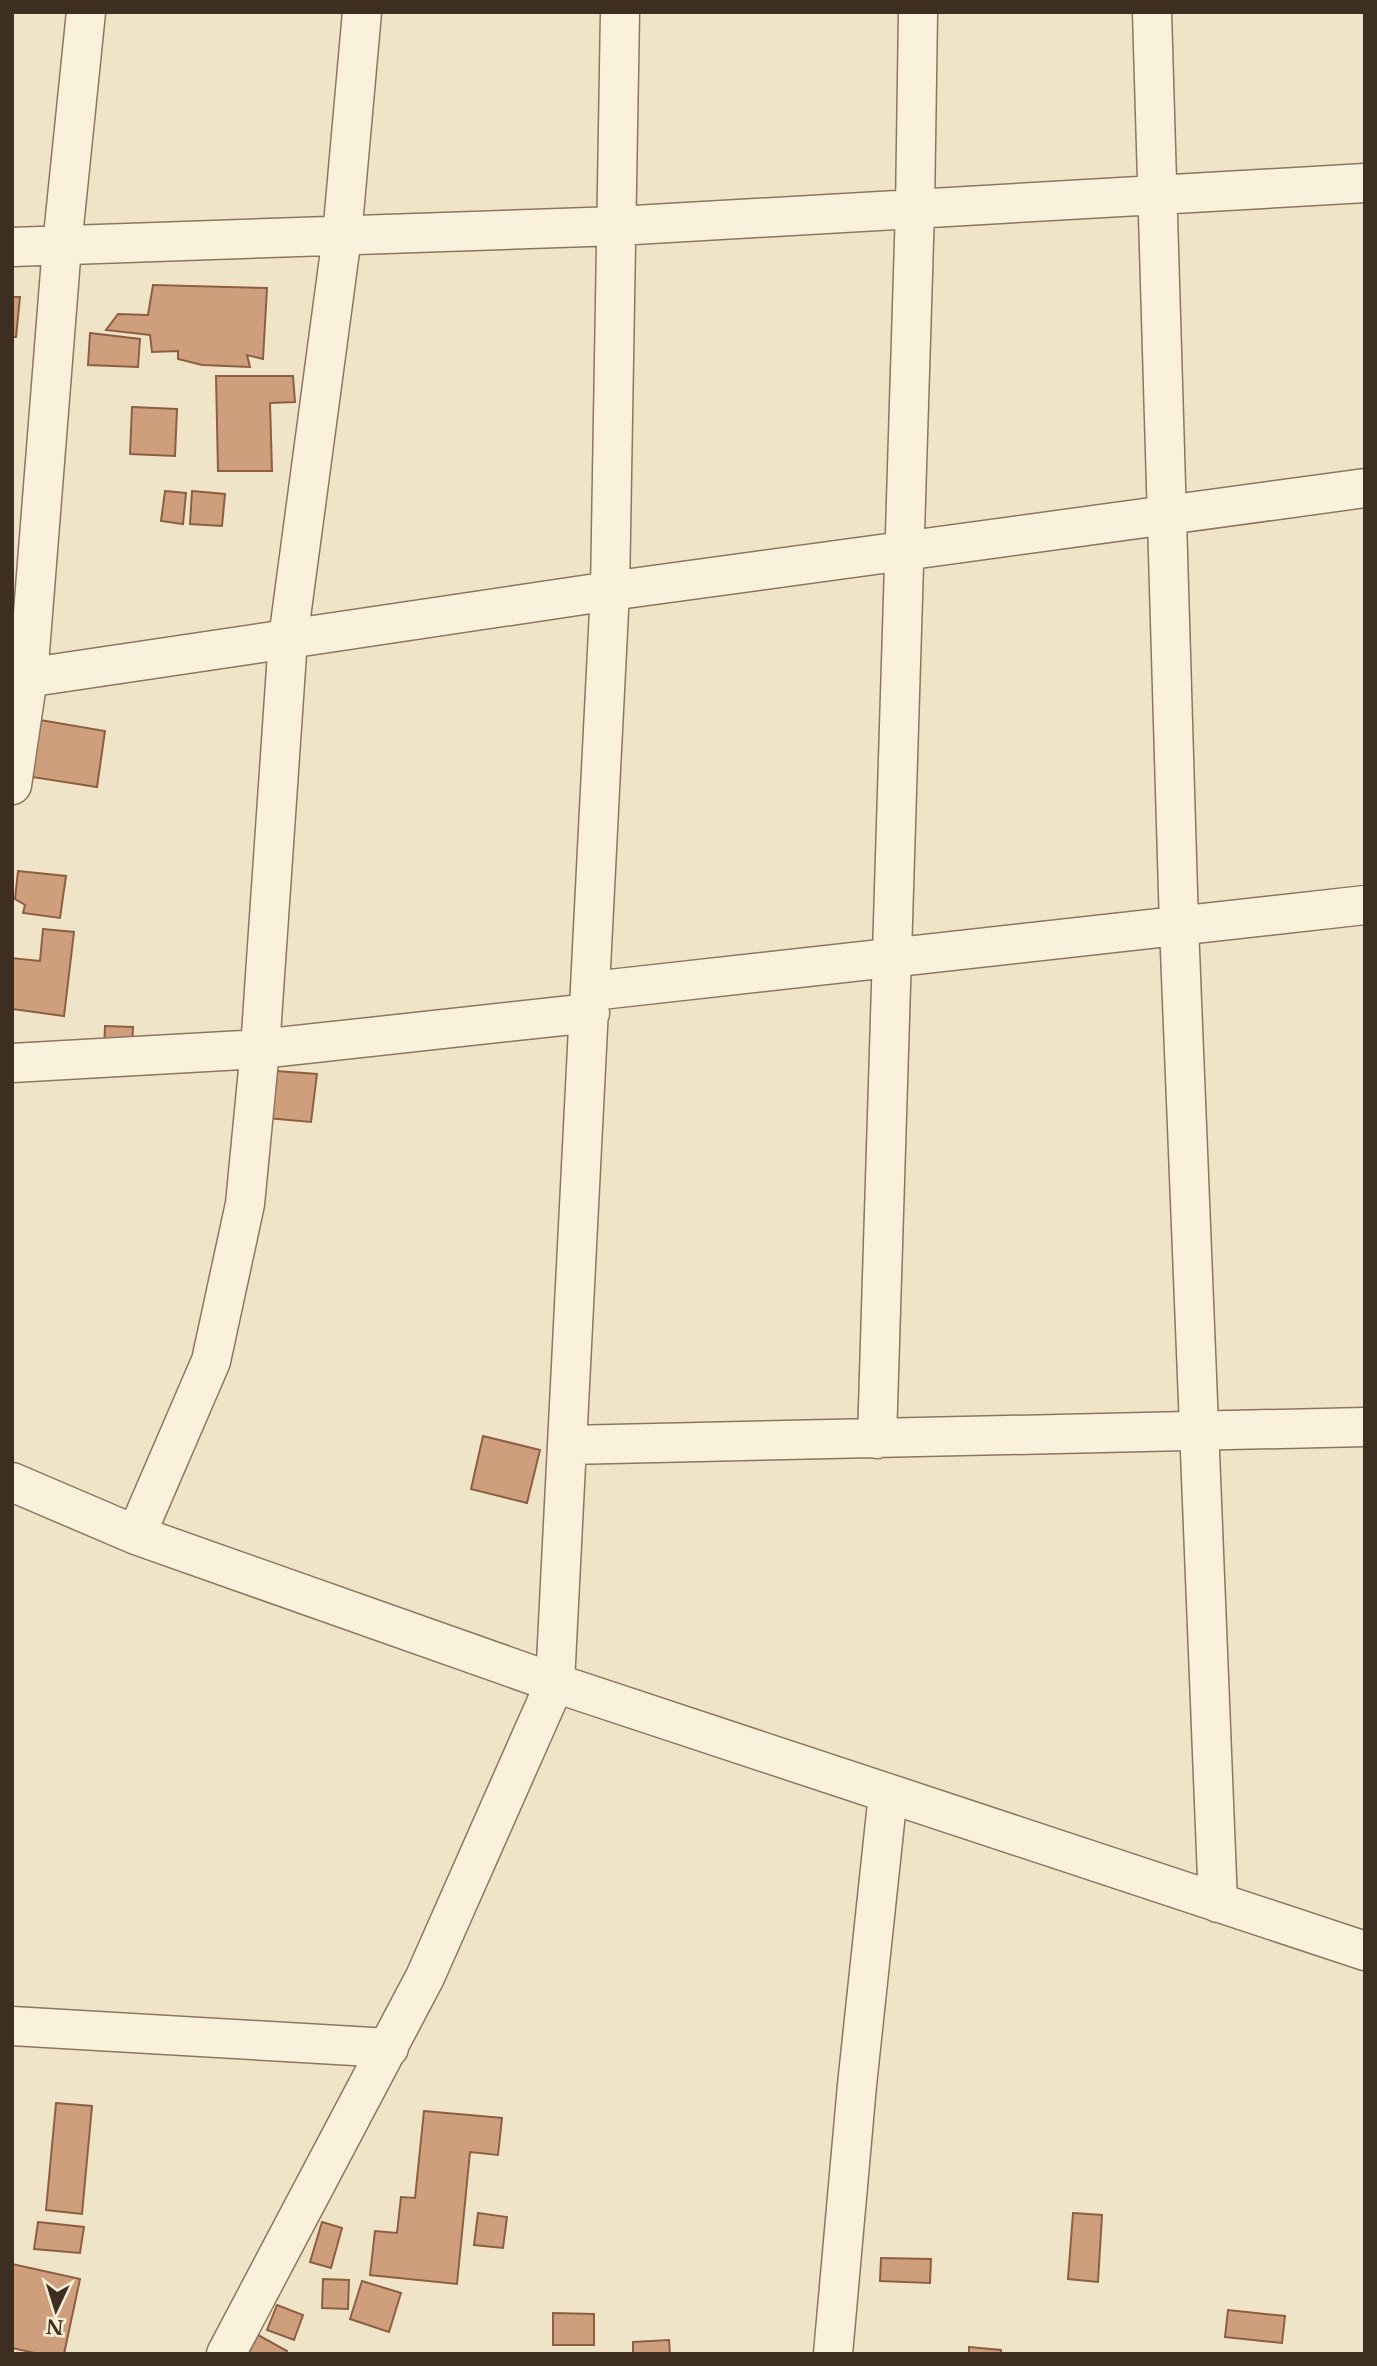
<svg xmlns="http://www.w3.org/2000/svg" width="1377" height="2366" viewBox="0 0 1377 2366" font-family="'Libre Baskerville',serif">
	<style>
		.building { fill: #cf9f7d; stroke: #8d5f41; stroke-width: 2 }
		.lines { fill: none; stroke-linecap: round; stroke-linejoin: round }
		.minor-casing { stroke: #8d765c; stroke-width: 41 }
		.minor { stroke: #faf1dc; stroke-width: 38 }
	</style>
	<rect width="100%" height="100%" fill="#f0e4c8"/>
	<path class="building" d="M153,285l114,3 -4,71 -16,-4 3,12 -48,-2 -24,-6v-8l-26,1 -2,-17 -44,-5 12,-16 30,1z
		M12,297h8l-4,40h-4z
		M90,333l50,6 -2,28 -50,-2z
		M216,376h77l2,26 -25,1 2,68h-54z
		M132,407l45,2 -2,47 -45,-2z
		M165,491l21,2 -3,31 -22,-3z
		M192,491l33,3 -3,32 -32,-2z
		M40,720l65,11 -8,56 -65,-10z
		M18,871l48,5 -6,42 -37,-5 2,-8 -10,-6z
		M43,929l31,3 -10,84 -52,-7v-51l28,3z
		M105,1026l28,1 -1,24 -28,-1z
		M276,1071l41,3 -6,48 -44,-4z
		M483,1436l57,14 -13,53 -56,-14z
		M56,2103l36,3 -10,108 -36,-4z
		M424,2111l78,7 -4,37 -28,-3 -13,132 -87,-9 5,-44 22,2 4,-36 14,1z
		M478,2213l29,4 -4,31 -29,-3z
		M1073,2213l29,2 -4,67 -30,-3z
		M38,2222l46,5 -4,26 -46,-4z
		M322,2222l20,6 -11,40 -21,-6z
		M881,2258l50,1 -1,24 -50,-2z
		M12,2264l68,15 -16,75h-25l-27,-6z
		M323,2279l26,1 -1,29 -26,-1z
		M362,2281l39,12 -12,39 -39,-13z
		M277,2305l26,10 -9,25 -27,-10z
		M1228,2310l57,6 -3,27 -57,-6z
		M553,2313l41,1v31h-41z
		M258,2335l29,16 -1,3h-38z
		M669,2340l1,14h-37v-12z
		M969,2347l32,3v4h-32z"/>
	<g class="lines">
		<g class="minor-casing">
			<path id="minor" d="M1152,12l27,914 39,977
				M12,247l605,-21 748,-43
				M12,680l598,-89 755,-103
				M12,785l16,-108 34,-431 24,-234
				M592,991l773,-86
				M12,1063l248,-14 330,-36
				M877,1439l38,-1230 3,-197
				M568,1445l797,-18
				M12,1482l124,53 419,148 810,268
				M136,1535l75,-174 34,-157 15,-155 28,-410 54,-403 20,-224
				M12,2026l377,22
				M226,2354l199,-377 130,-294 55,-1092 10,-579
				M833,2354l24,-269 31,-291"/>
		</g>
		<use href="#minor" class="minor"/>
	</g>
	<rect width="1377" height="2366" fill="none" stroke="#3d2e20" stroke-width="28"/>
	<g transform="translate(56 2310) rotate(184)" stroke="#f7eed8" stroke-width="5" paint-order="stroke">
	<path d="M0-5L12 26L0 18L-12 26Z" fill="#3d2e20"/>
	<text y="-10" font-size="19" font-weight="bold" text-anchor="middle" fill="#3d2e20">N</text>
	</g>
</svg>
